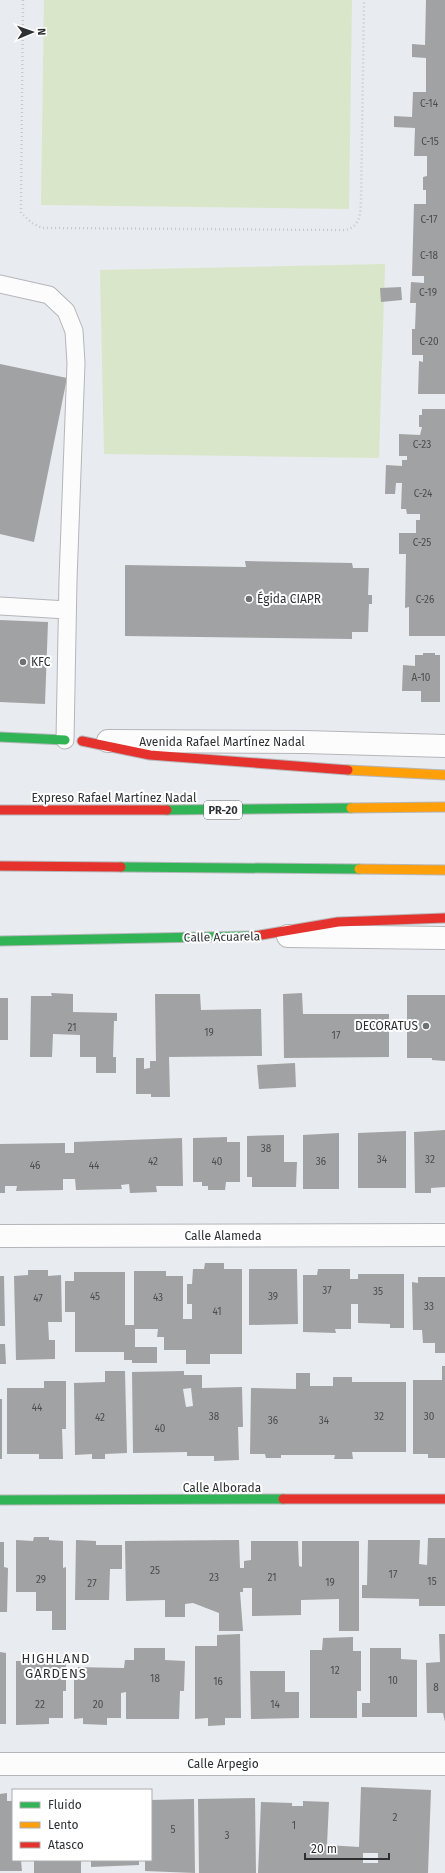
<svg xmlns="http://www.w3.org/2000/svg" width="445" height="1873" viewBox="0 0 445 1873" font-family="'Fira Sans',sans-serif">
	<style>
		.green { fill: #dae6c9 }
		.building { fill: #a1a2a3; fill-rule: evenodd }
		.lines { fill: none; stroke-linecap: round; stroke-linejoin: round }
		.lane-casing { stroke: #b4b6b9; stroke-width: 19 }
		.street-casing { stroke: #b4b6b9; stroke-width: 24 }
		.fast-casing { stroke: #b4b6b9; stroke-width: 11 }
		.slow-casing { stroke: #b4b6b9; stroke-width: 11 }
		.jam-casing { stroke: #b4b6b9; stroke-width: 11 }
		.path { stroke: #c8c9cb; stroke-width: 2.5; stroke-dasharray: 1 3; stroke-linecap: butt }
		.lane { stroke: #fcfcfd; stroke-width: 17 }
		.street { stroke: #fcfcfd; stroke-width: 22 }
		.fast { stroke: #30b455; stroke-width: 9 }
		.slow { stroke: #ff9f0a; stroke-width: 9 }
		.jam { stroke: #e5322d; stroke-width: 9 }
		.poi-dot { fill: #6f7275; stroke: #fff; stroke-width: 1.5 }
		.labels { text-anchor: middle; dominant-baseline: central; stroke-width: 4; stroke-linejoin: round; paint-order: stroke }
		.number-label { font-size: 10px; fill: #4b4d4f }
		.shield { fill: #fff; stroke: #6d6f70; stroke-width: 1 }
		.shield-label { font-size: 11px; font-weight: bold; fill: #2e3133 }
		.poi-label { font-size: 12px; fill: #2e3133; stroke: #fff; text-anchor: start }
		.street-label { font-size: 12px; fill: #2e3133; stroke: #fff }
		.neighbourhood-label { font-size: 13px; letter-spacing: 1px; fill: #2e3133; stroke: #fff }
	</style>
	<rect width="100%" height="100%" fill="#e8ebef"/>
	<path class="green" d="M44,0h308l-3,209 -308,-4z
		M385,264l-6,194 -275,-4 -4,-184z"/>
	<path class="building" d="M426,0h19v394h-27l1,-33 4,1v-7h-11v-26h3l1,-26h-6l1,-21 13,1v-7h-12l2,-72h12v-14h-3v-13l4,-1v-20h-13l1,-28 -21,-1v-11l18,1 1,-25h13v-34l-14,-1v-13l13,1z
		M401,287l1,13 -21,2 -1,-14z
		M0,364l67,14 -33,164 -34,-8z
		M422,409h23v227h-36v-29l-4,1 1,-54h-7v-21h17v-13h4v-6h-13l-1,-5h-5l1,-26h-6l-1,11h-10l1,-29 16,1v-6h5v-4h-8v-22l21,1 2,-8h-3v-12h3z
		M245,561l107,2 1,5h16l-1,27h4v9h-3l-1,28h-16v7l-227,-3v-71l121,2z
		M0,620l48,2 -3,82 -45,-2z
		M423,653h12v2h5v47h-19v-11h-19l1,-26 12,1v-11h8z
		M51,993l22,1v18l44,1v8h-3l-1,36h3v16h-20v-16h-16v-22l-27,-1 -1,23h-22l1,-61h21z
		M302,993l1,21h86v43l-105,1 -1,-64z
		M155,994h45l1,16 60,-1 1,47 -93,1 1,40h-19v-3h-15v-36h8v11l6,-1v-7h6z
		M407,995h38v66l-13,-1v-2h-25z
		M0,998h8v42h-8z
		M295,1063l1,24 -37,2 -2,-24z
		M445,1130v57l-14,1v5h-16l-1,-61z
		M406,1131v57h-48v-55z
		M339,1133v56h-36v-54z
		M284,1135v27h13l-1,25h-44v-10h-5v-41z
		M227,1137v5h13v40h-14l-1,8h-17v-4h-6v-4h-9v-44z
		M182,1138l1,48h-27l1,6 -27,1 -1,-9 -8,1 1,4 -46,1 -1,-11h-12v11l-47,1 1,-5h-12v7h-5v-49l65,-1v10h9v-11z
		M205,1263h19v6h18v85h-32v10h-24v-14h-22v-13h-7l1,-8h-23v18h22v16h-25v-3h-8v-8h-49v-40h-10v-31h9v-9h51v53h9v-54h32v5h17v43h9v-15h-5v-20h5l1,-15h11z
		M249,1269h48l1,55 -49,1z
		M318,1269h32v10h8v-5h46v54h-14v-4l-32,-1v-19h-7v25h-16l1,4 -33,-1v-57h14z
		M28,1270h20v6l13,-1 1,47h-14l1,18h6v19l-39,1 -2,-84 14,-1z
		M0,1276h4l1,50h-5z
		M418,1277h27v76h-10v-10h-12l-1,-13h-9l-1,-48 6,1z
		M0,1344h5l1,20h-6z
		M442,1366h3v92h-17v-4h-15v-74h29z
		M105,1371h20l2,82 -22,1v5h-13v-5l-17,1 -1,-72 31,-1z
		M184,1371v4h18v13l40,-1 1,40h-5l1,33 -25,1v-5h-27v-4l-54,1 -1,-81zM191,1388l2,18 -7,1 -3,-18z
		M296,1373h14v13h23v-9h19v5h54v70h-54l1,7h-19l1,-4h-54v3h-15l-1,-4h-15l1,-66 45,1z
		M44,1381h22v48h-4l1,30h-24v-5h-32v-66h37z
		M0,1399h2v60h-2z
		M34,1537h15v3l14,1v27l3,-1v63h-14v-19h-16v-19h-20v-52l17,1z
		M428,1538h17v68h-26v-7l-57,-1v-13h5l1,-45h52l-1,24 8,1z
		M76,1540l20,1v4h26v24h-12l-1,31h-34z
		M239,1540l1,28h4v-7l7,-1v-19h47l1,25 3,1v-26h57v90h-20v-32l-38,1v15l-49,1v-28h-9v4h-3l3,39h-24v-18l-26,-10 -8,1v13h-20v-17l-39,1 -1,-60z
		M0,1542h4v25l4,1 -1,44h-7z
		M240,1634l1,84h-16v7l-17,1v-8l-13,1v-73h22v-11z
		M439,1634h6v88l-2,-9h-16l-1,-50 14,-1z
		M353,1637v14h8v40h-4v27h-47v-68h12l1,-12z
		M134,1648h31v12l20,1 -1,30h-4l-1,28h-53v-27l-5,1v25h-14v7l-24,-1v-6l-9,1v-52l50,1 1,-8h9z
		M370,1648h31v11l16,1v57h-55v-14h8z
		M0,1652l6,1v71h-6z
		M16,1661h50v30h-3v27h-14v6l-33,1z
		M250,1671h35v21h14v26l-48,1z
		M361,1787l70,3 -3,83h-170l3,-71 31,1v3h11v-5l26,1 -2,43 32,2zM363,1853h15v10h-15z
		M7,1793v8h6v59h8l1,11h-22v-77z
		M255,1798l1,75h-57l-1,-74z
		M194,1799l1,74 -50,-2v-11h6v-60z
		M34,1860h47v13h-47z
		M91,1860h48v5l-48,2z"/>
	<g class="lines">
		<g class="lane-casing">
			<path id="lane" d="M0,284l49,11 17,16 8,20 2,32 -8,217 -3,160
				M0,606l67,4"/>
		</g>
		<g class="street-casing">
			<path id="street" d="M108,741l197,1 140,4
				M288,936l157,2
				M0,1236l445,-1
				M0,1764h445"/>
		</g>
		<g class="fast-casing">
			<path id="fast" d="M0,737l65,3
				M167,810l184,-2
				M121,867l238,2
				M0,941l255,-5
				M0,1500l283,-1"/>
		</g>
		<g class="slow-casing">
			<path id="slow" d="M348,770l97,5
				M351,808l94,-1
				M359,869l86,1"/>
		</g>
		<g class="jam-casing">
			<path id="jam" d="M82,741l68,14 198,15
				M0,810h167
				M0,866l121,1
				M255,936l83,-14 107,-4
				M283,1499h162"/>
		</g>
		<path class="path" d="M23,0l-2,204v9l11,10 10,5 304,2c13,-4 14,-14 15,-26l3,-204"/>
		<use href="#lane" class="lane"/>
		<use href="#street" class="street"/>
		<use href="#fast" class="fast"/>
		<use href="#slow" class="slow"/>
		<use href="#jam" class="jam"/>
	</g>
	<g class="poi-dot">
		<circle cx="249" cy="599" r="4"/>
		<circle cx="23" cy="662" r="4"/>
		<circle cx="426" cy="1026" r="4"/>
	</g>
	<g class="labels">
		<g class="number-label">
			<text x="429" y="104">C-14</text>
			<text x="430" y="142">C-15</text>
			<text x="429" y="220">C-17</text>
			<text x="429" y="256">C-18</text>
			<text x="428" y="293">C-19</text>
			<text x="429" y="342">C-20</text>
			<text x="422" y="445">C-23</text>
			<text x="423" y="494">C-24</text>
			<text x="422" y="543">C-25</text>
			<text x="425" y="600">C-26</text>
			<text x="421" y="678">A-10</text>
			<text x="72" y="1028">21</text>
			<text x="209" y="1033">19</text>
			<text x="336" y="1036">17</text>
			<text x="266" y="1149">38</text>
			<text x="382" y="1160">34</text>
			<text x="430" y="1160">32</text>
			<text x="153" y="1162">42</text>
			<text x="217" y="1162">40</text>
			<text x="321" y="1162">36</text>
			<text x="35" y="1166">46</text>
			<text x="94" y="1166">44</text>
			<text x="327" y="1291">37</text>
			<text x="378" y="1292">35</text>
			<text x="95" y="1297">45</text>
			<text x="273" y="1297">39</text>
			<text x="158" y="1298">43</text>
			<text x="38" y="1299">47</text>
			<text x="429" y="1307">33</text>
			<text x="217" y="1312">41</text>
			<text x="37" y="1408">44</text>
			<text x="214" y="1417">38</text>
			<text x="379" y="1417">32</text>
			<text x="429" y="1417">30</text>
			<text x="100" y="1418">42</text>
			<text x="273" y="1421">36</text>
			<text x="324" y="1421">34</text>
			<text x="160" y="1429">40</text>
			<text x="155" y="1571">25</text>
			<text x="393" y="1575">17</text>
			<text x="214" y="1578">23</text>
			<text x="272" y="1578">21</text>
			<text x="41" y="1580">29</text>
			<text x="432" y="1582">15</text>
			<text x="330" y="1583">19</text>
			<text x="92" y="1584">27</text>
			<text x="335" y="1671">12</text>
			<text x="155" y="1679">18</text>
			<text x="393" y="1681">10</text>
			<text x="218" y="1682">16</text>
			<text x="436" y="1688">8</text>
			<text x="40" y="1705">22</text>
			<text x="98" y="1705">20</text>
			<text x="275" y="1705">14</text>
			<text x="395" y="1818">2</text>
			<text x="294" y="1826">1</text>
			<text x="173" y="1830">5</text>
			<text x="227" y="1836">3</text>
		</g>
		<rect class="shield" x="204" y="801" width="38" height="18" rx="3"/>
		<g class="shield-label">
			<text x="223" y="810">PR-20</text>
		</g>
		<g class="poi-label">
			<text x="257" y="599">Égida CIAPR</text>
			<text x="31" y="662">KFC</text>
			<text x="418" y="1026" text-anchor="end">DECORATUS</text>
		</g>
		<g class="street-label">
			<text x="222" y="742">Avenida Rafael Martínez Nadal</text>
			<text x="114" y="798">Expreso Rafael Martínez Nadal</text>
			<text transform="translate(222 937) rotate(-1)">Calle Acuarela</text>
			<text x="223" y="1236">Calle Alameda</text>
			<text x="222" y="1488">Calle Alborada</text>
			<text x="223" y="1764">Calle Arpegio</text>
		</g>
		<g class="neighbourhood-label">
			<text x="56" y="1658">HIGHLAND<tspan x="56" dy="15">GARDENS</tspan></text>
		</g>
	</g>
	<rect x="12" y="1789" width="140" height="72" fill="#ffffff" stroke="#abadad"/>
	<rect x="20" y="1802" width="20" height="6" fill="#30b455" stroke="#abadad"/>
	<text x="48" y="1809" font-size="12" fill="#2e3133">Fluido</text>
	<rect x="20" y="1822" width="20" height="6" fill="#ff9f0a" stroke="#abadad"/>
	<text x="48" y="1829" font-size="12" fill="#2e3133">Lento</text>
	<rect x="20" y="1842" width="20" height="6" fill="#e5322d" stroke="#abadad"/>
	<text x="48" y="1849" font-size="12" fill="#2e3133">Atasco</text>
	<g transform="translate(32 32) rotate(88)" stroke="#ffffff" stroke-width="3" paint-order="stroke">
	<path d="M0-3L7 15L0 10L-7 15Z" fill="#2e3133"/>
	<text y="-6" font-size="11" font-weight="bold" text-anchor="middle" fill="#2e3133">N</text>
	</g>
	<path d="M305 1853v6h84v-6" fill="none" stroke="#2e3133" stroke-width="2"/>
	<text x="311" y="1853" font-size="12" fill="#2e3133" stroke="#ffffff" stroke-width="3" paint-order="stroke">20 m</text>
</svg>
